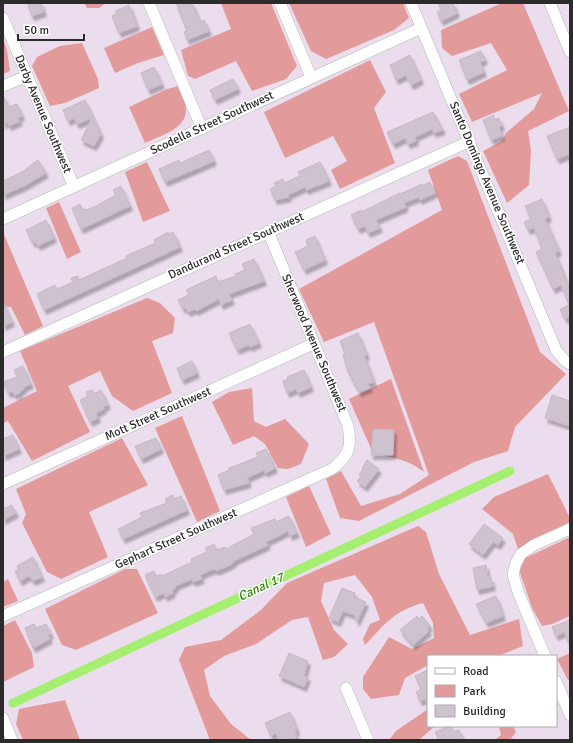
<svg xmlns="http://www.w3.org/2000/svg" width="573" height="743" viewBox="0 0 573 743" font-family="Signika,sans-serif">
	<style>
		.green { fill: #e39a9b }
		.lines { fill: none; stroke-linecap: round; stroke-linejoin: round }
		.canal { stroke: #a4ef70; stroke-width: 9 }
		.building { fill: #cec2cf; stroke: #c8b7c8; filter: url(#shadow) }
		.minor-casing { stroke: #adbbb0; stroke-width: 12 }
		.minor { stroke: #fff; stroke-width: 11 }
		.labels { text-anchor: middle; dominant-baseline: central; stroke-width: 3; stroke-linejoin: round; paint-order: stroke }
		.street-label { font-size: 12px; fill: #2b2b2b; stroke: #fff }
		.water-label { font-size: 13px; font-style: italic; fill: #34810e; stroke: #fff }
	</style>
	<defs>
		<filter id="shadow"><feDropShadow dx="2.5" dy="4.5" stdDeviation="1" flood-color="#0004"/></filter>
	</defs>
	<rect width="100%" height="100%" fill="#ebdded"/>
	<path class="green" d="M84,3h22l-7,5h-12z
		M221,3h50l26,63 -11,13 -34,12 -16,-30 -41,18 -7,-3 -7,-26 50,-21z
		M289,3h114l6,15 -15,12 -68,29 -15,-8z
		M502,3h21l46,108 -41,20 3,20 -2,34 -22,18 -24,-52 19,-10 4,-8 28,-24 8,-16 -70,29 -13,-28 48,-24 -16,-27 -39,13 -10,-8 -1,-18z
		M152,27l12,28 -26,8 -23,10 -11,-25z
		M3,38l4,12 3,21 -7,3z
		M82,43l16,36 1,9 -34,15 -15,3 -18,-40 5,-9 23,-11z
		M370,60l16,32 -12,16 21,55 -55,26 -9,-19 16,-9 -14,-25 -48,22 -21,-46z
		M178,86c2,5 6,11 7,17 7,25 -24,32 -40,40l-16,-36 38,-18z
		M458,156l9,5 73,191 26,22 -51,53 -7,24 -34,11 -115,59 -19,-3 -14,-39 15,-8 20,35 39,-12 29,-19 -55,-153 -50,20 -25,-53 143,-79 -14,-40z
		M147,162l23,49 -27,11 -18,-50z
		M59,202l22,50 -14,7 -21,-51z
		M3,232l40,94 -18,9 -14,-28 -8,-1z
		M147,298l13,5 15,15 -2,15 -21,8 20,52 -39,18 -21,-15 -12,-25 -32,15 22,46 -58,29 -24,-40 -5,2v-15l34,-17 -17,-40z
		M391,379l33,93c-14,-12 -34,-15 -51,-19l-24,-54z
		M252,388l2,33 12,6 19,-8 24,25 -8,20 -13,5 -10,-1 -13,-24 -11,-8 -21,9 -21,-43 17,-10z
		M182,416l38,95 -23,11 -42,-94z
		M122,438l26,47 -59,27 19,45 -47,22 -14,-7 -25,-49 4,-9 -10,-25z
		M548,474l22,44v4l-35,16 -17,11 -5,-15 -31,-25 12,-12z
		M309,486l22,48 -25,13 -20,-50z
		M418,526l8,6 13,42 31,61 49,-16 4,27 -25,10h-70v9l-23,13 -6,17 -28,4 -8,-10v-12l26,-40 23,12 22,-11 -1,-15 -10,-20c-29,8 -38,21 -58,42l-2,-6 7,-15 10,-4 -8,-23 -17,-22 -31,8 -3,18 13,29 14,14 -14,13 -11,3 -15,-43 -16,3 -36,24 -32,12 -20,14 6,26 21,28 20,16h-41l-31,-80 6,-13 36,-7 40,-30 26,-27z
		M570,537v79l-18,8 -10,2 -10,-18 -13,-38 6,-12z
		M125,569h12l21,44 -82,37 -14,-5 -17,-36z
		M8,579l10,22 -15,6v-25z
		M15,620l17,33 2,14 -31,15v-56z
		M570,653v27h-2l-11,-21z
		M65,700l15,40h-57l-7,-16 3,-15z
		M428,709v17h7l-16,14h-30l7,-9z
		M499,726h14l3,6 -6,8h-15l6,-5z"/>
	<g class="lines">
		<path class="canal" d="M13,703l497,-232"/>
	</g>
	<path class="building" d="M27,3h14l3,9 -12,4z
		M176,3h16l8,19 4,-2 5,11 -22,9 -3,-8 3,-1z
		M438,3h15l4,10 -16,8 -4,-9 4,-2z
		M129,5l8,21 -18,7 -7,-17 5,-2 -2,-3z
		M481,51l4,9 -5,2 4,10 -17,8 -8,-20z
		M410,55l11,25 -10,5 -5,-10 -10,5 -6,-15z
		M154,67l8,17 -14,6 -7,-17z
		M233,79l5,10 -23,11 -5,-10z
		M3,95l5,12 9,-3 5,12 -4,2 2,3 -11,5 -2,-4 -4,2z
		M85,100l16,34 -7,12 -13,-6 11,-22 -15,6 -3,-6 -6,3 -5,-11z
		M433,112l10,18 -9,3 -2,-4 -17,8 1,4 -8,3 -3,-6 -12,6 -6,-12z
		M494,115l1,5 4,-2 3,8 -3,1 3,9 -11,4 -8,-20z
		M570,127v27l-13,5 -10,-23z
		M209,150l5,11 -49,21 -6,-13 20,-9 1,3z
		M38,160l8,13 -22,13 -21,9v-14l19,-9z
		M320,162l9,19 -23,9 -1,-3 -17,8 1,2 -14,3 -5,-11 6,-3 -2,-3 9,-4 1,4 16,-7 -2,-4z
		M430,182l5,11 -15,7 -1,-3 -15,6 2,4 -30,13 4,8 -12,5 -3,-7 -7,3 -7,-14 10,-5v2l39,-19v1l22,-10v2z
		M121,186l9,20 -49,23 -9,-21 8,-4 3,6 3,-1 1,1 11,-5 18,-10 -3,-5z
		M542,199l7,18 -4,2 14,32 -4,2 15,37v27l-5,2 -5,-10 9,-4 -8,-20 -8,4 -17,-37 6,-3 -8,-21 -6,2 -4,-8 7,-3 -6,-13z
		M46,220l8,18 -16,8 -2,-4 -3,1 -7,-13z
		M168,232l1,2 4,-2 7,15 -136,63 -7,-16 18,-9 2,4 16,-7 -2,-4 7,-2 1,4 48,-22 -1,-2 29,-13 -1,-3z
		M315,236l10,24 -21,10 -9,-18 13,-6 -2,-6z
		M254,259l10,22 -35,13 3,6 -11,5 -2,-6 -23,12 -1,-2 -7,3 -2,-4 -3,1 -5,-9 11,-5 -3,-5 30,-14 2,6 18,-6 -1,-2 10,-4 -3,-6z
		M3,302l9,20 -9,4z
		M250,324l9,19 -9,4 -1,-2 -12,5 -8,-17z
		M358,333l9,22 -3,1 10,26 -6,2 2,4 -11,4 -11,-20 -5,-17 2,-1 -5,-13z
		M192,361l5,12 -15,7 -5,-12z
		M23,366l8,18 -7,3v2l-4,2v2l-6,2 -1,-3 -5,1 -5,-11 14,-5 -3,-7z
		M304,370l7,17 -13,6 -2,-4 -9,4 -4,-12 5,-2 -1,-2z
		M93,390l1,4 7,-4 7,15 -5,2 1,2 -8,4 2,5 -8,4 -10,-22 8,-4 -2,-4z
		M552,395l18,6v25l-25,-8z
		M373,429l21,1 -1,25h-22z
		M13,435l6,14 -16,7v-17z
		M156,438l5,11 -20,10 -6,-13z
		M266,449l9,19 -10,5 -1,-3 -17,8 2,5 -25,7 -6,-15 11,-5v-2l29,-11 -2,-4z
		M367,460l12,9 -14,18 -8,-6 4,-5 -2,-1 4,-6 -1,-1z
		M173,495l1,4 7,-3 6,14 -64,29 -5,-10 24,-12 -2,-4 27,-10 -2,-4z
		M12,505l4,8 -13,7v-11z
		M289,516l8,17 -7,3 -2,-5 -22,11 2,3 -32,15 -6,5 -14,6 -2,-2 -14,6 2,4 -9,3 -1,-3 -17,7 1,2 -4,2 1,3 -8,4 -1,-4 -9,4 -10,-22 9,-4 2,6 5,-3 1,2 30,-14 -1,-3 16,-7 -2,-4 9,-4 3,6 8,-3 1,2 28,-15 -3,-6 24,-9 1,3z
		M484,524l19,14 -5,7 -5,-3 -10,13 -14,-11z
		M33,557l9,20 -9,4 -4,-5 -9,5 -5,-10 3,-1 -1,-4z
		M486,565l2,14 3,-1 2,8 -16,4 -4,-22z
		M342,588l13,5 -1,4 12,5 -9,20 -3,-7 -11,-4 -5,11 -9,-4z
		M496,596l7,20 -17,7 -10,-19z
		M417,616l2,3 3,-3 8,10 -3,2 2,3 -16,14 -13,-15z
		M570,620v26l-6,-14 -8,4 -4,-9z
		M34,624l2,4 10,-4 5,10 -3,1 2,4 -17,9 -8,-20z
		M289,653l19,8 -4,15 4,1 -4,10 -25,-11z
		M428,670v35l-3,-6 -5,2 -4,-9 5,-3 -6,-13z
		M290,712l7,18 -2,1 2,6 -7,3h-11l-3,-7 -5,3 -6,-13z
		M449,726h2l3,6 5,-2 5,10h-25l-4,-8z"/>
	<g class="lines">
		<g class="minor-casing">
			<path id="minor" d="M149,3l53,126
				M280,3l31,74
				M411,3l145,347 9,11 5,3
				M550,3l20,49
				M3,18l71,169
				M3,86l24,-10
				M3,219l418,-191
				M3,352l467,-211
				M3,484l310,-140
				M3,616l329,-147c17,-13 20,-22 16,-43l-80,-195
				M545,656l-27,-64 -5,-18 3,-11 5,-9 13,-9 36,-16
				M556,681l14,34
				M346,688l22,52
				M3,718l9,22"/>
		</g>
		<use href="#minor" class="minor"/>
	</g>
	<g class="labels">
		<g class="street-label">
			<text transform="translate(43 114) rotate(67)">Darby Avenue Southwest</text>
			<text transform="translate(212 123) rotate(-25)">Scodella Street Southwest</text>
			<text transform="translate(487 183) rotate(67)">Santo Domingo Avenue Southwest</text>
			<text transform="translate(236 246) rotate(-24)">Dandurand Street Southwest</text>
			<text transform="translate(314 343) rotate(67)">Sherwood Avenue Southwest</text>
			<text transform="translate(158 414) rotate(-24)">Mott Street Southwest</text>
			<text transform="translate(176 539) rotate(-24)">Gephart Street Southwest</text>
		</g>
		<g class="water-label">
			<text transform="translate(261 587) rotate(-25)">Canal 17</text>
		</g>
	</g>
	<rect width="573" height="743" fill="none" stroke="#2b2b2b" stroke-width="8"/>
	<rect x="427" y="655" width="130" height="72" fill="#ffffff" stroke="#aaaaaa"/>
	<rect x="435" y="668" width="20" height="6" fill="#ffffff" stroke="#aaaaaa"/>
	<text x="463" y="675" font-size="12" fill="#2b2b2b">Road</text>
	<rect x="435" y="685" width="20" height="12" fill="#e39a9b" stroke="#aaaaaa"/>
	<text x="463" y="695" font-size="12" fill="#2b2b2b">Park</text>
	<rect x="435" y="705" width="20" height="12" fill="#cec2cf" stroke="#aaaaaa"/>
	<text x="463" y="715" font-size="12" fill="#2b2b2b">Building</text>
	<path d="M18 34v6h66v-6" fill="none" stroke="#2b2b2b" stroke-width="2"/>
	<text x="24" y="34" font-size="12" fill="#2b2b2b" stroke="#ffffff" stroke-width="3" paint-order="stroke">50 m</text>
</svg>
